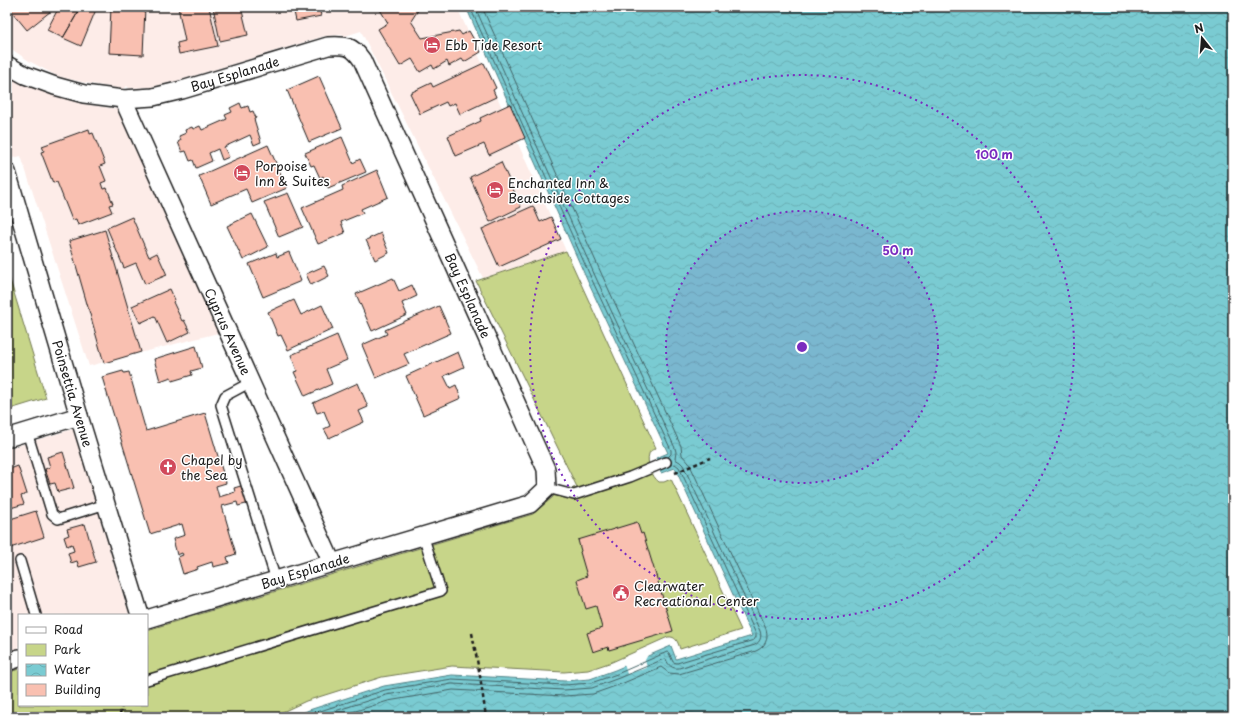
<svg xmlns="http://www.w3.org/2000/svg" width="1240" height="724" font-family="'Playpen Sans',sans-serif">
<defs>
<pattern id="water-waves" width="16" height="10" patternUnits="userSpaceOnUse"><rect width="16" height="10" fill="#7acbd2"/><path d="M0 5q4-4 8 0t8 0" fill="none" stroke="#69aeb4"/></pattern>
</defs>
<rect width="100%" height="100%" fill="#fff"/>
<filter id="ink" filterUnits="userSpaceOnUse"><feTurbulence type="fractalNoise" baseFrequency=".025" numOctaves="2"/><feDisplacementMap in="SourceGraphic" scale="8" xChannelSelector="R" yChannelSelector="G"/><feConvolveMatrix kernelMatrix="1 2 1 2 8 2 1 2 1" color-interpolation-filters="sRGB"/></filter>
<g filter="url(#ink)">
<!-- built -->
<path fill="#fdece8" d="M7,7H457L566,251L483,278L361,31L345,36L340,35L325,36L180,80L151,87L129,88L127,86L122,89L86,83L57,76L29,61L7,46Z
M7,70L20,79L51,95L83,104L117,109L218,333L89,366L21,156L13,158L7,140Z
M73,429L129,614L125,615H19V648L7,651V449Z"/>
<!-- green -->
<path fill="#c7d589" stroke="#727852" d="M566,251L656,448C653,450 650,450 649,454C646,462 652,477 659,482H664L671,479L741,630L680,649C678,642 676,636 668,637L612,662L588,670L564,672L452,666L382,677L306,701L272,717H7V673L19,669V705H147V630L533,514L553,497L555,493L577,487L476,281Z
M7,270L46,398L7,410Z"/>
<!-- water -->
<path fill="url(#water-waves)" stroke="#548589" d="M466,7H1233V717H294L309,710L384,686L452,675L565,681L590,679L615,670L671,646L676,659L752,636L675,468L661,473L656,458L668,453L588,282Z"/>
<!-- pier -->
<path fill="#fff" d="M649,653L645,660L647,668L627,674L624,664Z"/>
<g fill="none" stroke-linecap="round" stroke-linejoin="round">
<!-- shore -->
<path stroke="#426265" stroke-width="1" d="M470,7L592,280L671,450V454L668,457
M303,717L311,714L385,690L452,679L564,685L591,683L617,674L667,652L669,653L673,662L677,663L754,640L756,637V634L679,467L675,464L670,465
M316,717L386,695L452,684L564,690L592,688L619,678L664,659H666C668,665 672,669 679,668L755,645C760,642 762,637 760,631L683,465L680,462L675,459L676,452L675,448L596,278L475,7
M336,717L388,701L453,690L564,696L593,694L621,684L661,667L669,673L679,674L756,651C765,647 769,639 766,629L689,463L682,455L681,446L602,275L482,7"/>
</g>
<!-- building -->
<path fill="#f9c0b1" stroke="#1c1c1c" d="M8,7H48L51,11L27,30Z
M59,7H81L63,38L47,30Z
M81,7H97L81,46L63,38Z
M111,7H145L143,55L109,53Z
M178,7H209L218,46L179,54L177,43L185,41Z
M213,7H241L248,35L220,41Z
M293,7H319L321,16L296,21Z
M381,7H420L411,21L422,38L459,31L462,35L469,31L481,52L464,62L462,59L449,66L447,61L434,69L432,65L420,72L412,59L400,66L378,29L388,23L379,8Z
M484,63L496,88L493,90L496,97L460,114L455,103L448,106L446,102L420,114L410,93L431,83L433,87Z
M319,76L342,128L309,142L287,90Z
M240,103L242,108L248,106L250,112L253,111L256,118L254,119L261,142L254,145L250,135L224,147L229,157L222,160L218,149L209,153L212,161L196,168L193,160L190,161L186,151L182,152L178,142L181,140L179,136L186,133L185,130L192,127L193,129L200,126L202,130L227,119L225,115L232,112L230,108Z
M510,104L525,138L489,155L484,144L456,156L448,136L481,121L480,118Z
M89,129L90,134L93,133L105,164L100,166L106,181L101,183L103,189L107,188L113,204L109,205L112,212L78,225L76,219L72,220L57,182L53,183L41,152L44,151L42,146Z
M342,137L353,163L360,159L366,172L328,188L323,176L320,178L314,165L311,166L305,153Z
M268,145L287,188L252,203L246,189L211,204L199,176Z
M501,162L521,207L490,222L470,177Z
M377,170L388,197L361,209L363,213L341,222L345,233L318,244L302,208L343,190L342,186Z
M288,193L303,227L279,237L264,202Z
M533,206L540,222L551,217L561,239L499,267L482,229Z
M252,214L268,247L243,260L227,226Z
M132,217L149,257L157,253L167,275L145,284L136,263L124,268L107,228Z
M105,230L141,352L104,363L69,241Z
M381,233L389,253L375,260L366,240Z
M289,252L301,281L263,297L249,264L276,253L277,257Z
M324,266L329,276L311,285L306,274Z
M393,278L399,291L412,285L417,296L402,303L407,315L372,331L356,294Z
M170,289L175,300L173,302L182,321L184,320L190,332L167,343L155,316L140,323L132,306Z
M294,300L301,315L322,305L333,329L288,350L281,335L278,336L268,312Z
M439,306L451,333L404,354L409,364L376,378L362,345L387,334L385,330Z
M337,335L347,360L326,369L332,384L305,396L294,372L297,371L291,355Z
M196,346L202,368L191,371L192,375L172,381L171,377L160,381L154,359Z
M458,352L464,367L444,376L450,388L456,385L461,398L423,415L406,376Z
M123,371L124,373L129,372L146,431L205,413L226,483L216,486L219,497L235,492L234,488L244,485L250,503L238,506L237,502L222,506L236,554L227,557L229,563L213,567L212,562L197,567L198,569L183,574L178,557L183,555L182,553L177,555L173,539L185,535L182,524L150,534L102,377Z
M358,383L368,407L359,411L364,422L329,438L324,429L330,426L324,411L317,413L313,403Z
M63,452L74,488L58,492L55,483L50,484L45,469L50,467L47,457Z
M7,464H8L10,469L18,466L27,494L21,496L24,504L7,509Z
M36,511L44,537L7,549V520Z
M637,522L641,534L643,533L673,631L609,650L608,647L593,652L587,633L602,628L596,606L586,609L577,580L587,576L580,552L581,551L578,540Z
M85,524L96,562L79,567L77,561L71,563L68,553L74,551L72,544L67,546L64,537L69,535L67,529Z"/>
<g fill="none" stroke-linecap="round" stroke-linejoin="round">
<!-- lane casing -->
<g stroke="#1c1c1c" stroke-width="12">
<path id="lane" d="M251,382L225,396L221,405L276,580
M27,432L52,514L58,519L106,504
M547,488L574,495L630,477L666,462
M20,561L36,615
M147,680L441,591L423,535"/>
</g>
<!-- street casing -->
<g stroke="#1c1c1c" stroke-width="20">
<g id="street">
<path id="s1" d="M7,65L25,75L55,86L84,94L123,99L153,97L182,90L328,46C345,45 352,45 362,60L546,469L547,488L530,504L332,563L147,619"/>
<path id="s2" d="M123,99L332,563"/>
<path id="s3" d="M7,172L79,416L140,615"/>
<path d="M7,438L79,416"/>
<path d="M7,662L19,658"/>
</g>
</g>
<!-- path -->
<path stroke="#1c1c1c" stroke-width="2.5" stroke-dasharray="4 3" stroke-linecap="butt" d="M675,473L710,458
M472,633L480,676L486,717
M120,715L122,705
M662,717L669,716V717"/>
<!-- lane -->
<use href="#lane" stroke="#fff" stroke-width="9"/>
<!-- street -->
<use href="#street" stroke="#fff" stroke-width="17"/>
</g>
</g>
<!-- distance rings -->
<circle cx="802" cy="347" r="136" fill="#7b2cbf" fill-opacity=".12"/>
<g fill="none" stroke="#7b2cbf" stroke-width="2" stroke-dasharray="2 4">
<circle cx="802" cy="347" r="136"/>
<circle cx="802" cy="347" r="272"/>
</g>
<!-- icons -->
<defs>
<g id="hotel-disc" transform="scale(0.9)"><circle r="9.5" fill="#d1495b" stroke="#fff"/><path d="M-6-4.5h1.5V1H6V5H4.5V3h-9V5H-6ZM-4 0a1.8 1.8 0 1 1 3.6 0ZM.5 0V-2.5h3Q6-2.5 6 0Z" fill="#fff"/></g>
<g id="church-disc" transform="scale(0.9)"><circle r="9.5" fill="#d1495b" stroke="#fff"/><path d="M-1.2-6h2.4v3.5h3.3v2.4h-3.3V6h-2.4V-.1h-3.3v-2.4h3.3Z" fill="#fff"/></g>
<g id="civic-disc" transform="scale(0.9)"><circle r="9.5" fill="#d1495b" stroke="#fff"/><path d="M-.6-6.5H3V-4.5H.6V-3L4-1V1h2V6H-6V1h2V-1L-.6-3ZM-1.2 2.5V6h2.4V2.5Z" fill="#fff"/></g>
</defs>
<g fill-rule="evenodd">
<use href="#hotel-disc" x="432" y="45"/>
<use href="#hotel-disc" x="242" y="173"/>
<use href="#hotel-disc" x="495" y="190"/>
<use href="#church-disc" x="168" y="467"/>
<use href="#civic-disc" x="621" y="593"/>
</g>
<g text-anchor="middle" stroke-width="3" stroke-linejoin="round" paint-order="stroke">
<!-- poi labels -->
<g font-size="13" fill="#1c1c1c" stroke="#fff" text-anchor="start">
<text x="445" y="50">Ebb Tide Resort</text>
<text x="255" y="171">Porpoise<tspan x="255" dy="15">Inn &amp; Suites</tspan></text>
<text x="508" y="188">Enchanted Inn &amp;<tspan x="508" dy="15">Beachside Cottages</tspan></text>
<text x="181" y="465">Chapel by<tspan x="181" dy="15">the Sea</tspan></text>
<text x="634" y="591">Clearwater<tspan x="634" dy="15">Recreational Center</tspan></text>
</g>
<!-- street labels -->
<g font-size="13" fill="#1c1c1c" stroke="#fff">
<text dy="5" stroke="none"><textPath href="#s1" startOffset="237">Bay Esplanade</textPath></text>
<text dy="5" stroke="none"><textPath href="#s1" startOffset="632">Bay Esplanade</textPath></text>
<text dy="5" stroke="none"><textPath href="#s2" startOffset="255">Cyprus Avenue</textPath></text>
<text dy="5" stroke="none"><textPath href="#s3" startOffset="231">Poinsettia Avenue</textPath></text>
<text transform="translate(305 571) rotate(-17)" y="5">Bay Esplanade</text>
</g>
</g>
<circle cx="802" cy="347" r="6" fill="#7b2cbf" stroke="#fff" stroke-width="2"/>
<g font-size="12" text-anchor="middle" font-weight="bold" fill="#7b2cbf" stroke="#fff" stroke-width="3" stroke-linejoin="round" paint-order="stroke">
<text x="994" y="159">100 m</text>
<text x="898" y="255">50 m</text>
</g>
<!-- margin -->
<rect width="1240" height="724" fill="none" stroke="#fff" stroke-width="24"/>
<rect x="12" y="12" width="1216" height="700" fill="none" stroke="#1c1c1c" stroke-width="1.5" filter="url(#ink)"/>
<!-- legend -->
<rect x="18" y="614" width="130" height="92" fill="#ffffff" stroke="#a4a4a4"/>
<rect x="26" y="627" width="20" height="6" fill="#ffffff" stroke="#a4a4a4"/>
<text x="54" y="634" font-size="12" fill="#1c1c1c">Road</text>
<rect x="26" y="644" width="20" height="12" fill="#c7d589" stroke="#a4a4a4"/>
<text x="54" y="654" font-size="12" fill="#1c1c1c">Park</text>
<rect x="26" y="664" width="20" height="12" fill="url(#water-waves)" stroke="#a4a4a4"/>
<text x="54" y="674" font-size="12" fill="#1c1c1c">Water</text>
<rect x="26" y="684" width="20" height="12" fill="#f9c0b1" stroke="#a4a4a4"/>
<text x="54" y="694" font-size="12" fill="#1c1c1c">Building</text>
<!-- north arrow -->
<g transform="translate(1202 38) rotate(343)" stroke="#ffffff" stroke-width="3" paint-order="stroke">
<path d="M0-3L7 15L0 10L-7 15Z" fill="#1c1c1c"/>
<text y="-6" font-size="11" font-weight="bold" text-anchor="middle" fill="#1c1c1c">N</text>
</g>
</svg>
